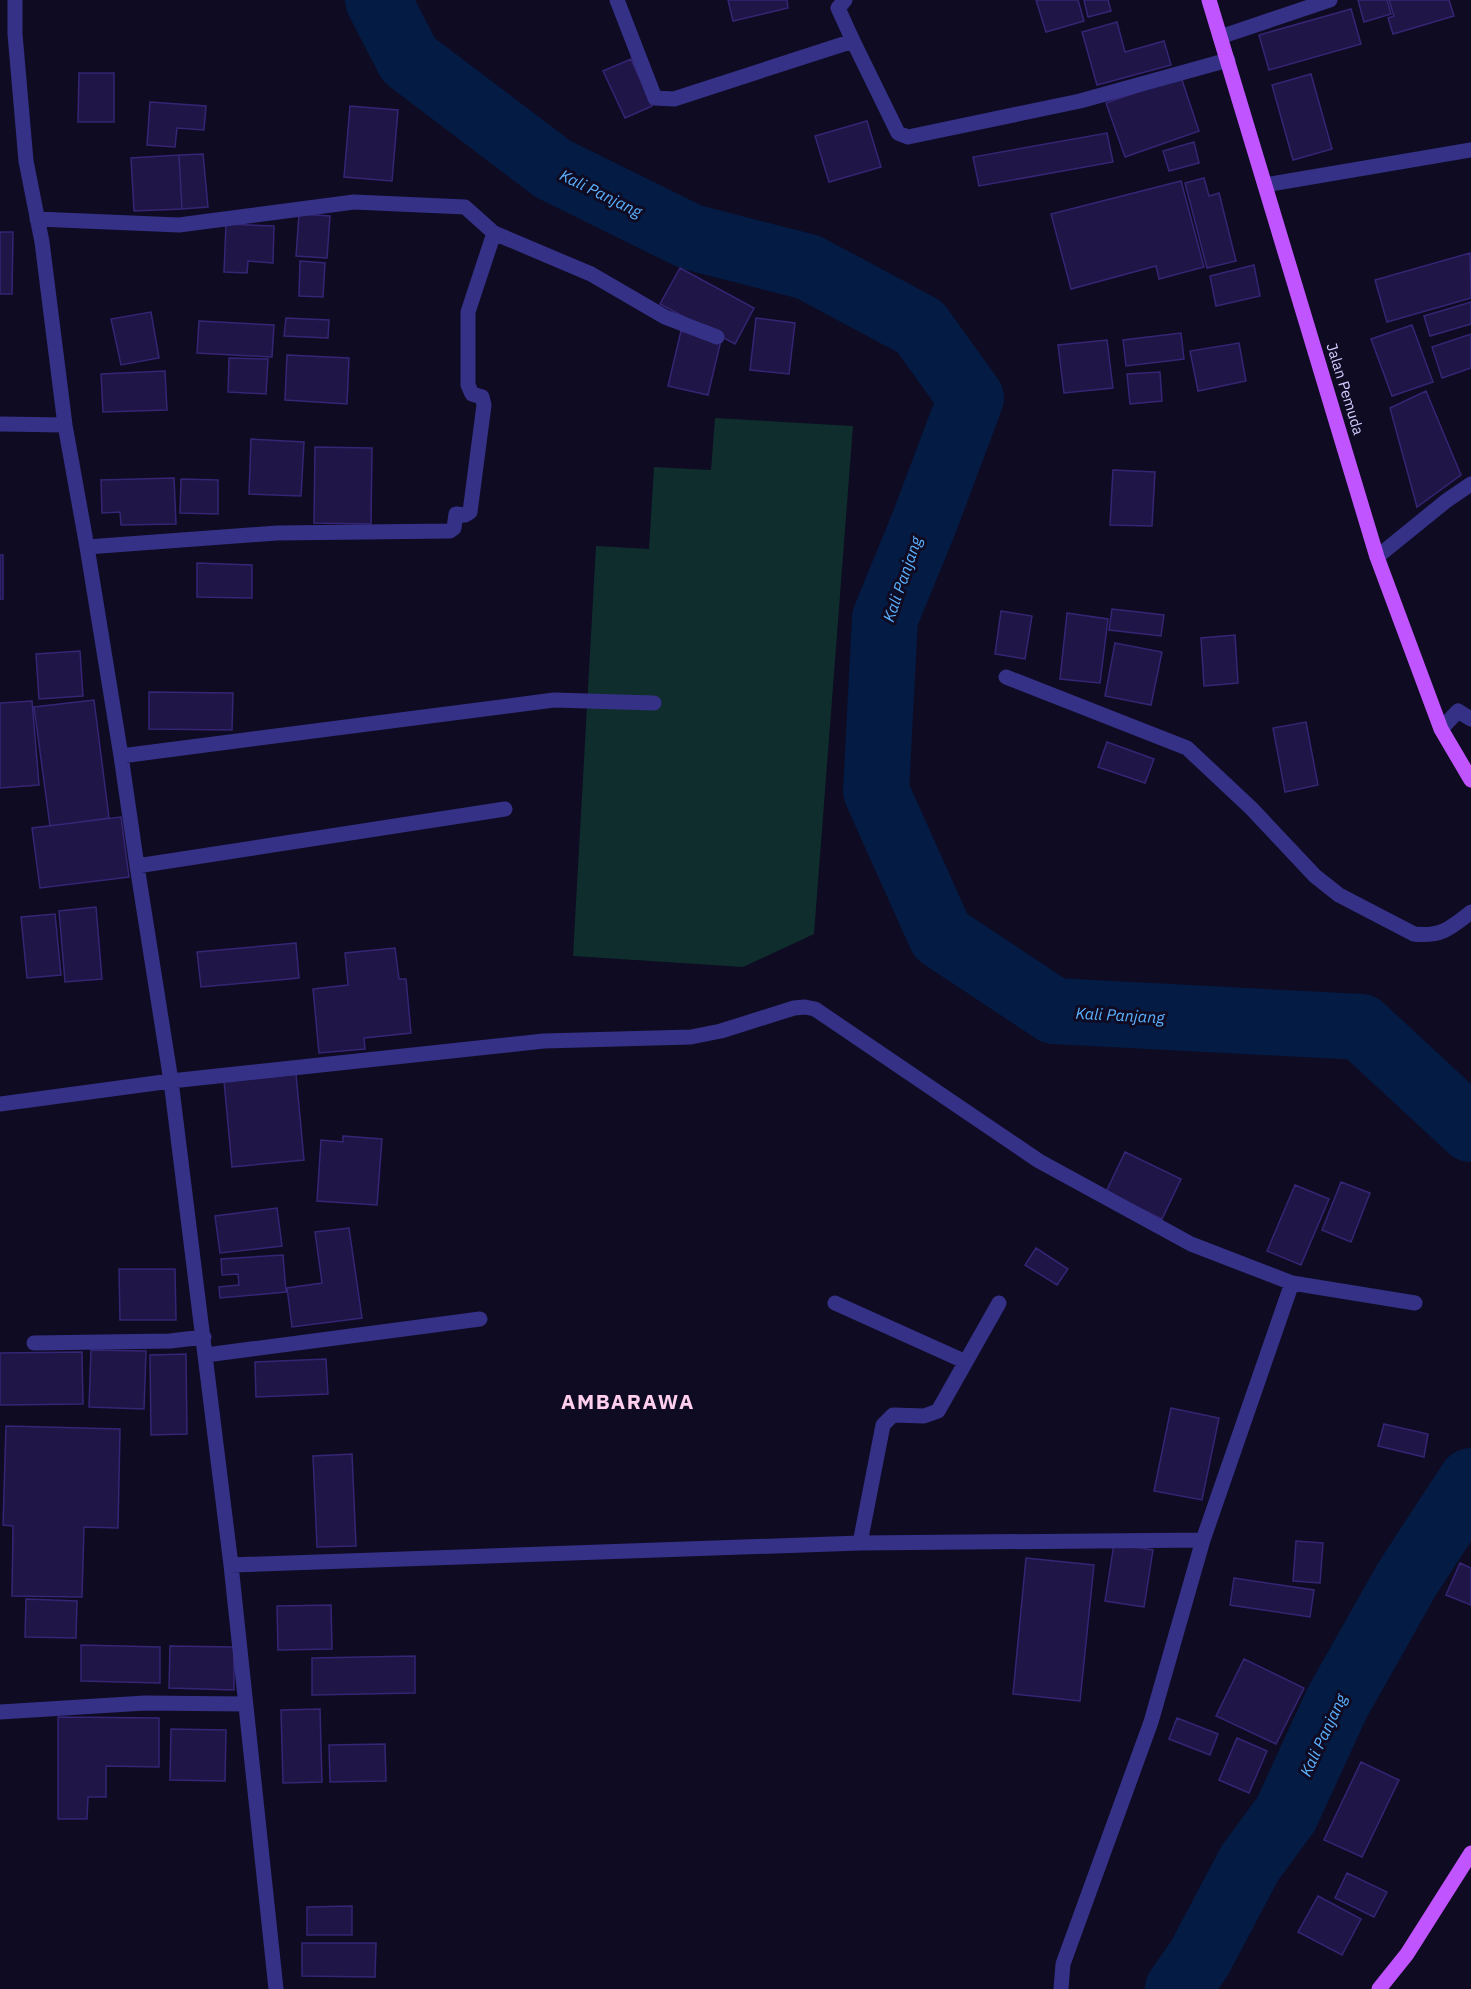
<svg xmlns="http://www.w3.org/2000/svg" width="1471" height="1989" font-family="'IBM Plex Sans',sans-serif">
<rect width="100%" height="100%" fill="#0f0b23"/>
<!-- green -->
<path fill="#0e2d2c" d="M715,418L853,426L814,934L743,967L573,956L596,546L649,549L654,467L711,470Z"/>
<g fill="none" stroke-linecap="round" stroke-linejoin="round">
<!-- river -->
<path stroke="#041b43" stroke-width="66" d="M378,0L409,60L553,169L691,237L808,267L920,327L971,398L924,523L885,618L876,791L941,936L1054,1011L1361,1027L1471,1129
M1178,1989L1199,1959L1250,1863L1286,1814L1337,1703L1407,1579L1471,1481"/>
</g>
<!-- building -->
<path fill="#1f1546" stroke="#352574" stroke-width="1.5" d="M728,0H787L788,8L733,21Z
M1036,0H1078L1084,21L1046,32Z
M1084,0H1108L1111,11L1088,17Z
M1358,0H1387L1391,14L1364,22Z
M1389,0H1449L1454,16L1393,34L1388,18L1394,16Z
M1351,9L1361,44L1269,70L1259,35Z
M1117,22L1125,52L1164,41L1171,65L1097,85L1082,32Z
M631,59L652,106L625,118L603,71Z
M79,73H114V122H78Z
M1311,74L1332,149L1293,160L1272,85Z
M1181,77L1199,131L1125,157L1106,103Z
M150,102L206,106L204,130L177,128L175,147L147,145Z
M350,106L398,110L392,181L344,177Z
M867,121L881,167L829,182L815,136Z
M1107,133L1113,162L979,186L973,157Z
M1194,142L1199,163L1169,171L1163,151Z
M203,154L208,207L182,209L179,155Z
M179,155L182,209L134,211L131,158Z
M1204,178L1209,196L1219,193L1236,261L1207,268L1185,183Z
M1181,181L1204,267L1159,279L1156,266L1071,289L1051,214Z
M299,214L330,216L327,258L296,256Z
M226,224L274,226L273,263L248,261L247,273L224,272Z
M0,232H13L12,294H0Z
M1470,253L1471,298L1387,322L1375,280Z
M300,261L325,263L323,297L299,296Z
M1254,265L1260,296L1216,306L1210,276Z
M680,268L754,308L735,344L660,304Z
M1471,302V324L1430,336L1424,316Z
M151,312L159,358L121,365L111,319Z
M286,318L329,320L328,338L284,336Z
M756,318L795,323L789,374L750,370Z
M199,321L274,325L272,357L197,353Z
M1412,325L1433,382L1392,396L1371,339Z
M681,331L721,340L708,395L668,386Z
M1181,333L1184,359L1126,366L1123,340Z
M1471,334V368L1442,378L1432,347Z
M1107,340L1113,388L1064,393L1058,345Z
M1239,343L1246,381L1198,391L1190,351Z
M287,355L349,358L347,404L285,400Z
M229,358L268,359L266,394L228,392Z
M165,371L167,410L103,412L101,374Z
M1160,372L1162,401L1130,404L1127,374Z
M1426,391L1461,475L1417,507L1390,408Z
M251,439L304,442L301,496L249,494Z
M315,447L372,448L371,524L314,523Z
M1113,470L1155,472L1152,526L1110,525Z
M174,478L176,524L121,525L120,512L102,513L101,480Z
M181,479L218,480V514L180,513Z
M0,555H3V599H0Z
M197,563L252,565V598L197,597Z
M1112,609L1164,615L1161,636L1109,630Z
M1001,611L1032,616L1025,659L995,654Z
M1067,613L1108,619L1100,683L1060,679Z
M1235,635L1238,683L1204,686L1201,638Z
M1115,643L1162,652L1151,705L1105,696Z
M80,651L83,696L39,699L36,654Z
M149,692L233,693L232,730L149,729Z
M94,700L109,818L50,826L34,707Z
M32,701L39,785L0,788V703Z
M1306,722L1318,785L1285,792L1273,728Z
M1107,742L1154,759L1145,783L1098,767Z
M121,817L129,877L40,888L32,828Z
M96,907L102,979L65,982L59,911Z
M55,914L61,975L27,978L21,917Z
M296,943L299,978L201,987L197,952Z
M395,948L399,979H406L411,1033L364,1038L365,1049L319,1053L313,989L348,985L345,953Z
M296,1074L304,1160L232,1167L224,1081Z
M343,1136L382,1139L377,1205L317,1201L321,1140L343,1142Z
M1125,1152L1181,1179L1162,1219L1106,1192Z
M1341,1182L1370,1193L1351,1242L1322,1230Z
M1295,1185L1329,1199L1301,1265L1267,1251Z
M277,1208L282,1246L220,1253L215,1216Z
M349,1228L362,1318L292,1327L287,1288L322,1283L315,1232Z
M1036,1248L1068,1269L1057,1285L1025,1265Z
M283,1255L286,1292L220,1298L219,1287L239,1285L238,1274L222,1275L221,1259Z
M119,1269H175L176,1320H120Z
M91,1350L146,1351L144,1409L89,1407Z
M82,1352L83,1404L0,1405V1353Z
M186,1354L187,1434L151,1435L150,1355Z
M326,1359L328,1394L256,1397L255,1362Z
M1171,1408L1219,1418L1202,1500L1154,1491Z
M1384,1424L1428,1434L1424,1457L1378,1446Z
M6,1426L120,1429L118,1528L84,1527L82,1597L12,1596L13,1526L3,1525Z
M352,1454L356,1546L317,1547L313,1456Z
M1296,1541L1323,1543L1320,1583L1293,1581Z
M1114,1544L1153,1550L1144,1607L1105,1601Z
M1026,1558L1094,1565L1080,1701L1013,1694Z
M1460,1563L1471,1568V1605L1446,1595Z
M1234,1578L1314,1590L1310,1617L1230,1605Z
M26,1599L77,1601L76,1638L25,1637Z
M331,1605L332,1649L278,1650L277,1606Z
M81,1645L160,1647V1683L81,1681Z
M170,1646L234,1647V1690L169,1688Z
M415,1656V1693L312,1695V1658Z
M1244,1659L1304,1688L1276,1744L1216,1716Z
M320,1709L322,1782L283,1783L281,1710Z
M58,1717L159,1718V1767L106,1766V1797H88L87,1819H58Z
M1177,1718L1218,1734L1210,1755L1169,1739Z
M171,1729L226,1730L225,1781L170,1780Z
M1237,1738L1267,1751L1249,1793L1219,1780Z
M385,1744L386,1781L330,1782L329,1745Z
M1361,1762L1399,1780L1362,1857L1324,1840Z
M1347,1873L1387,1892L1374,1917L1335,1898Z
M1318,1896L1361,1919L1342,1955L1298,1932Z
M352,1906V1935H307V1907Z
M302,1943H376L375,1977L302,1976Z"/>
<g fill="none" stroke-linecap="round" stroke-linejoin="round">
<!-- minor -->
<path stroke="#353187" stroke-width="15" d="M15,0V34L26,161L42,242L65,425L87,547L121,756L137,866L171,1081L231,1565L276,1989
M617,0L655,98L674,99L853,41L838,8L845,0
M1220,37L1330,0
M853,41L898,133L908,137L1080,101L1228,60
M1265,185L1471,150
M37,219L179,225L354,202L465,207L494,233L591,274L665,317L717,337
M0,424L65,425
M87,547L277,533L450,531L454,528L456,514L465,515L470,512L484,405L482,397L472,394L468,385V312L494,233
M1377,557L1446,501L1471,484
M1006,677L1187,748L1251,808L1315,876L1339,895L1414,934C1441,937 1451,928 1471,912
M1441,729L1458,711L1471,719
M121,756L554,700L654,703
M137,866L505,809
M0,1104L171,1081L544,1041L691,1037L721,1031L794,1008L805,1007L815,1009L1039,1161L1191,1244L1292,1283L1415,1303
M835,1303L966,1362
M34,1343L170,1341L204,1337
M206,1355L480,1319
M860,1543L883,1425L893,1415L924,1416L938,1411L999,1303
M231,1565L860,1543L1203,1540
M0,1712L145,1703L245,1704
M1061,1989L1063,1964L1151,1722L1203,1540L1292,1283"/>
<!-- major -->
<path stroke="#c054ff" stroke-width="15" d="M1209,0L1377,557L1441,729L1471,780
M1379,1989L1407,1954L1471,1853"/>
</g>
<g text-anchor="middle" stroke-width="6" stroke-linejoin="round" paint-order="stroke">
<!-- street labels -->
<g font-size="15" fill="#d3cdff" stroke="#0f0b23">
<text transform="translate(1345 389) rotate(73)" y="5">Jalan Pemuda</text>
</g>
<!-- water labels -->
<g font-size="16" font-style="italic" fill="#5bb2ff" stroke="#0f0b23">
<text transform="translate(601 193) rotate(26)" y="6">Kali Panjang</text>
<text transform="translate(902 579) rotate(-71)" y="6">Kali Panjang</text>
<text transform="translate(1120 1015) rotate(3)" y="6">Kali Panjang</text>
<text transform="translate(1323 1735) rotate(-65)" y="6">Kali Panjang</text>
</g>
<!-- district labels -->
<g font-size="21" font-weight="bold" letter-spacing="1.5" fill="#ffcfed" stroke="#0f0b23">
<text x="628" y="1409">AMBARAWA</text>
</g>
</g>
</svg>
